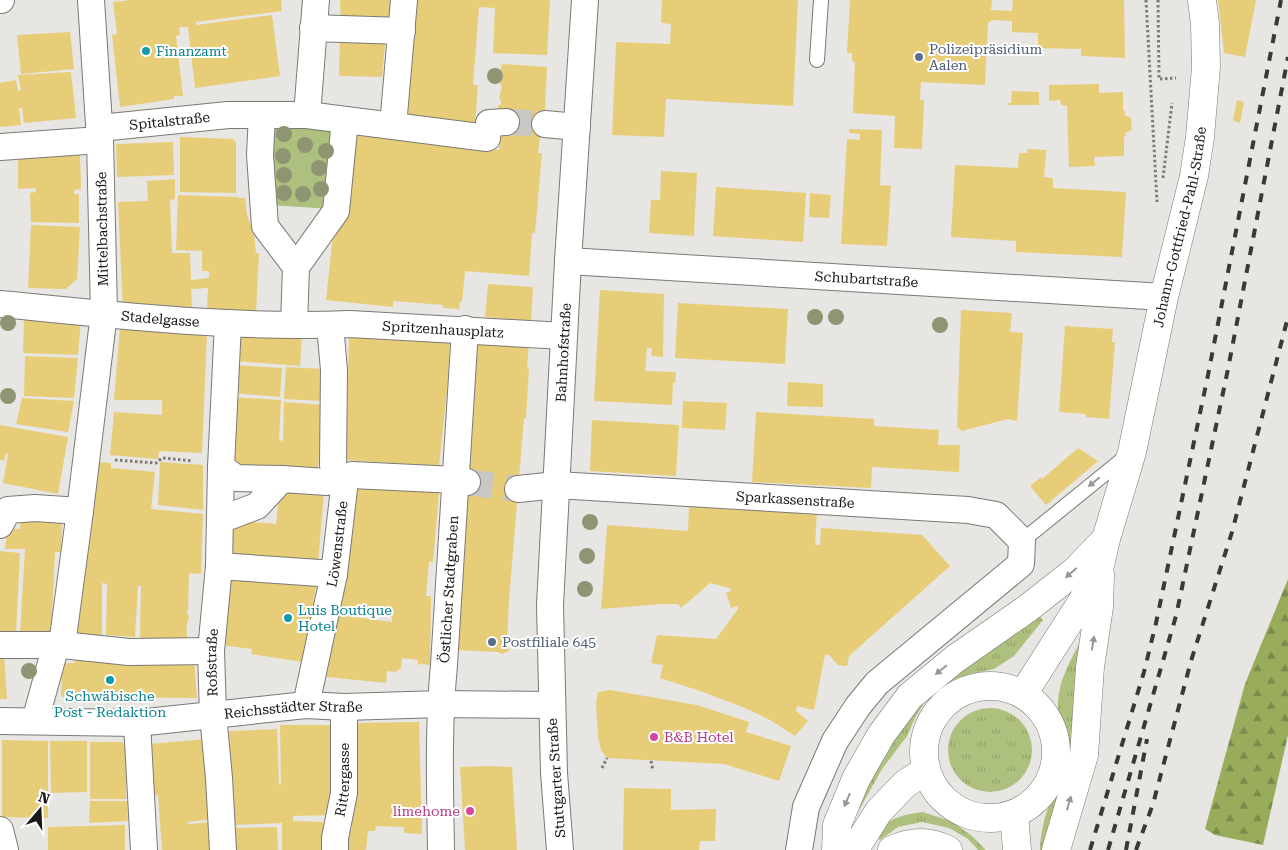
<svg xmlns="http://www.w3.org/2000/svg" width="1288" height="850" font-family="'Roboto Serif',serif">
<defs>
<pattern id="grass-tufts" width="24" height="20" patternUnits="userSpaceOnUse" patternTransform="scale(1.25)"><rect width="24" height="20" fill="#aec07d"/><path d="M3 7l-1-3M5 7V3M7 7l1-3M15 17l-1-3M17 17v-4M19 17l1-3" fill="none" stroke="#95a46b"/></pattern>
<pattern id="forest-firs" width="22" height="20" patternUnits="userSpaceOnUse" patternTransform="scale(1.25)"><rect width="22" height="20" fill="#98ac5c"/><path d="M5 1l3.5 6h-7zM16 11l3.5 6h-7z" fill="#7b8b4b"/></pattern>
</defs>
<rect width="100%" height="100%" fill="#e7e6e2"/>
<!-- grass -->
<path fill="url(#grass-tufts)" d="M1038,615L1043,620L1014,656L994,669L970,674L947,683L924,703L915,718L907,736L882,769L858,812H855L872,770L922,698Z
M1082,638L1075,738L1047,850H1040C1040,834 1045,816 1050,802C1056,787 1063,775 1066,759C1068,739 1057,719 1058,702C1059,679 1072,658 1082,638Z
M948 750a42 42 0 1 1 84 0a42 42 0 1 1-84 0Z
M923,812L953,822L972,836L986,850H978L968,839L949,828L922,822L898,827L880,840L875,836C888,818 901,815 923,812Z"/>
<!-- forest -->
<path fill="url(#forest-firs)" d="M1288,579V735L1263,845L1215,835L1205,829L1245,684Z"/>
<!-- park -->
<path fill="#aec07d" d="M274,120L338,124L333,209L268,205Z"/>
<!-- building -->
<path fill="#e8cd79" d="M131,0H281L282,11L196,22V25L272,15L280,76L195,88L188,27H179L180,35L176,36L183,96H174V99L120,107L112,35L117,34L113,2Z
M340,0H390V26L341,25Z
M412,0H550L547,55L493,53L495,8L479,7L473,85H478L475,123L399,117Z
M662,0H798L793,106L666,99L664,137L612,135L616,42L670,44L671,24L661,23Z
M850,0H992L991,10L1012,11L1013,0H1124L1125,58L1081,56V49L1038,48V33L1012,32V21L991,20V22H988L985,85L921,82L920,100H924L922,149L894,148L895,116L853,113L855,62L852,61V53H847Z
M1218,0H1256L1245,57L1224,53Z
M70,32L74,69L21,74L17,35Z
M340,33L386,35L382,77L339,76Z
M504,64L547,67L544,130H541L538,153H542L535,233H532L529,276L465,271L462,302L460,301L459,309L443,308V305L393,301V307L326,300L334,226L347,133L408,137L407,142L499,150L501,127L498,106L501,104V100L499,98L502,87L500,84L503,73L501,71V65Z
M71,72L76,118L24,123L22,108H19L21,125L0,127V83L16,80L18,91L21,90L18,75Z
M1099,84V93L1123,92V111H1125V115L1131,118L1132,130L1125,133L1126,136L1124,137V156L1094,157L1095,166L1069,167L1067,106L1061,105L1060,100L1049,101V85Z
M1012,91L1039,92V105H1008V103H1011Z
M1237,100L1244,102L1240,123L1233,121Z
M849,129L882,130L880,185L891,186L887,246L841,244L847,139L860,140V134L849,133Z
M180,137L233,139L236,142V193L180,192Z
M173,142L174,175L117,177L116,144Z
M1027,149L1047,150L1046,153L1044,177L1053,178V188L1126,192L1122,257L1016,252V241L951,237L955,165L1018,168L1019,153H1027Z
M80,153L81,189L74,190V194H79V223L31,222L30,193L36,192V188L18,189V154Z
M661,171L697,173L694,236L649,233L651,200H660Z
M175,179V199L170,200L172,253H190L191,280L209,278V271H202V251L176,250L178,195L238,197V198H245L247,215L254,234L256,253H259L256,314L207,311L208,288L191,289L192,308L123,310L118,202L148,201L147,181Z
M716,187L806,193L803,242L713,236Z
M810,193L831,195L829,218L809,217Z
M31,225L80,227L77,279L66,289L28,288Z
M488,284L533,287L531,321L485,317Z
M600,290L664,294L663,357L651,356L652,348H647L645,371L676,372L675,383H673L672,405L594,401Z
M678,303L788,309L785,364L675,358Z
M961,310L1012,313L1010,332L1023,333L1017,421L1008,419L962,431L957,427Z
M24,319H81L78,355L23,353Z
M1065,326L1113,329L1112,342H1115L1109,419L1086,417V414L1059,412Z
M120,327L207,333L202,453L159,451L158,459L110,455L114,412L162,415V400H114Z
M236,330L302,335L300,366L234,361Z
M349,332L450,338L448,380L439,466L344,460L347,421Z
M478,341L529,342L527,369H529L526,418H524L509,600L507,643L509,647V651L502,654L498,652L456,650Z
M25,356L78,358L74,398L24,396Z
M234,365L282,368L280,397L232,393Z
M286,367L323,369L322,401L284,399Z
M788,382L823,384V407L787,406Z
M232,397L281,400L279,440L283,441L284,402L322,405L318,469L241,465V468L227,467Z
M22,398L74,401L68,432L16,424Z
M683,401L727,403L725,430L682,428Z
M756,412L874,419V426L939,430L938,445H960L959,472L872,467L871,488L752,482Z
M592,420L679,425L676,476L590,471Z
M0,425L68,437L58,494L3,483L8,454L6,453L4,461L0,460Z
M1078,448L1098,461L1046,505L1030,486L1041,477L1042,479Z
M96,462L111,463V468L155,472L151,509L203,514L201,574L189,573L188,610L186,612L189,616L186,628L187,630V642L147,641V639L140,638L141,586H138L135,637L106,635L107,584L102,583V637L72,635L94,507L98,474H95Z
M160,462L203,465V510L158,505Z
M359,484L439,493L433,562H429L427,585L426,596H431L430,665L418,664V660L402,658L401,668L395,672L387,671L386,683L318,676L331,614L392,622V617L337,608Z
M280,489L324,492L318,563L228,555L232,520L276,524Z
M689,504L817,511L815,545H820L821,528L922,535L950,566L849,656L847,666L838,665L829,655H825L814,710L797,706L796,711L808,721L795,736L770,720L745,708L703,692L660,678L663,665L651,663L657,635L716,639L738,609L737,606L731,608L726,593L731,591L730,588L710,583L681,608L678,604H662L601,609L607,525L688,531Z
M21,514L62,518L61,552H55L51,636L20,633L25,549H5L7,533L9,528L20,529Z
M0,551L20,553L16,633L0,632Z
M226,570L317,580L303,662L251,654L252,649L220,645Z
M0,652H4L7,699H0Z
M75,658L194,659L197,698L61,697L62,663H75Z
M610,690L697,705L749,722L746,732L791,746L779,781L724,764L607,758L601,750L598,737L596,704L598,692Z
M419,722L422,834L404,833V827L376,826L375,831H368L366,850H344L345,831L352,830V723Z
M280,725H334L333,815L293,816V821L323,822V850H282V823L234,825L230,787L229,731L277,729L279,785H281Z
M206,739L213,819L187,822L188,824L214,822L217,850H162L158,795L154,796L150,744Z
M2,740L48,741V818L2,817Z
M50,741H87V792L51,793Z
M90,742H122L127,747L126,799H90Z
M489,766L512,767L517,850H465L460,767Z
M624,788L671,789V810L716,809L715,841H700L699,850H623Z
M90,801H127L128,821L89,823Z
M125,825V850H48V827Z
M277,827L278,850H235L234,828Z"/>
<g fill="none" stroke-linecap="round" stroke-linejoin="round">
<!-- street-tunnel -->
<path stroke="#c8c7c4" stroke-width="26" stroke-dasharray="26 13" stroke-linecap="butt" d="M506,122L545,124
M467,482L518,489"/>
<!-- lane casing -->
<g stroke="#797976" stroke-width="16">
<path id="lane" d="M817,60L821,0
M1022,541L1128,455"/>
</g>
<!-- street casing -->
<g stroke="#797976" stroke-width="28">
<g id="street">
<path d="M0,0H1"/>
<path d="M313,28L402,31"/>
<path d="M262,115L260,155L265,226L296,267L294,325"/>
<path d="M307,115L316,0"/>
<path d="M545,124L577,127"/>
<path d="M393,126L404,0"/>
<path id="s1" d="M100,128L228,115H307L487,138L489,123L506,122"/>
<path d="M0,147L100,140"/>
<path id="s2" d="M568,261L1164,297"/>
<path d="M296,267L336,211L345,120"/>
<path id="s3" d="M0,304C116,315 233,329 350,324L564,336"/>
<path d="M221,467L236,478L282,479L327,482L352,475L456,480L467,482"/>
<path id="s4" d="M518,489L557,485L968,510L996,515L1022,541L1021,564L877,683L858,706L835,741L806,807L799,850"/>
<path d="M220,520L257,506L282,479"/>
<path d="M0,525L8,510L35,508L80,511"/>
<path d="M219,566L334,574"/>
<path d="M0,645H62L129,652L211,651"/>
<path d="M62,645L80,511L104,313L100,140L91,0"/>
<path id="s5" d="M306,705L334,574L344,489L333,465L334,370L330,325"/>
<path id="s6" d="M0,721L137,723L306,705L344,707L441,704L551,705"/>
<path d="M35,721L56,645"/>
<path d="M137,723L144,850"/>
<path d="M0,830L5,850"/>
<path id="s7" d="M223,850L219,778L213,715L211,651L219,566L221,467L228,323"/>
<path id="s8" d="M335,850V838L344,793V707"/>
<path id="s9" d="M441,850C440,788 438,727 444,665L465,329"/>
<path id="s10" d="M560,850L554,773L550,605L568,261L585,0"/>
</g>
</g>
<!-- secondary casing -->
<g stroke="#797976" stroke-width="29">
<g id="secondary">
<circle cx="990" cy="752" r="66"/>
<path id="s11" d="M1023,694L1085,597L1100,565L1106,539L1132,452L1164,297L1194,176L1200,137L1206,67L1205,24L1202,0"/>
<path d="M1014,814L1017,850"/>
<path d="M836,850L837,825L856,779L881,735L910,696L955,659L1028,608L1075,571L1103,542"/>
<path d="M857,850L858,844L879,811L905,784L926,770"/>
<path d="M892,850C911,841 929,840 948,850"/>
<path d="M1056,850L1084,755L1090,667L1099,607L1100,574"/>
</g>
</g>
<!-- path -->
<path stroke="#7c7b78" stroke-width="3" stroke-dasharray="2.5 2.5" stroke-linecap="butt" d="M1146,0L1157,202
M1158,0L1159,79L1176,78
M1163,178L1172,103
M115,460L156,463L162,458L193,461
M651,761L653,771
M602,768L607,758"/>
<!-- lane -->
<use href="#lane" stroke="#fff" stroke-width="14"/>
<!-- street -->
<use href="#street" stroke="#fff" stroke-width="26"/>
<!-- secondary -->
<use href="#secondary" stroke="#fff" stroke-width="28"/>
<!-- rail -->
<path stroke="#3a3938" stroke-width="4" stroke-dasharray="9 9" stroke-linecap="butt" d="M1090,850L1144,672L1156,623L1208,375L1281,0
M1108,850L1176,616L1228,369L1288,57
M1126,850L1147,739
M1136,850L1153,804L1191,661L1232,532L1288,317"/>
</g>
<!-- trees -->
<g fill="#8f9573">
<circle cx="495" cy="76" r="8"/>
<circle cx="284" cy="134" r="8"/>
<circle cx="305" cy="145" r="8"/>
<circle cx="326" cy="151" r="8"/>
<circle cx="283" cy="156" r="8"/>
<circle cx="319" cy="168" r="8"/>
<circle cx="284" cy="175" r="8"/>
<circle cx="321" cy="189" r="8"/>
<circle cx="284" cy="193" r="8"/>
<circle cx="303" cy="194" r="8"/>
<circle cx="815" cy="317" r="8"/>
<circle cx="836" cy="317" r="8"/>
<circle cx="8" cy="323" r="8"/>
<circle cx="940" cy="325" r="8"/>
<circle cx="8" cy="396" r="8"/>
<circle cx="590" cy="522" r="8"/>
<circle cx="587" cy="556" r="8"/>
<circle cx="585" cy="589" r="8"/>
<circle cx="29" cy="671" r="8"/>
</g>
<!-- one-way arrows -->
<defs><path id="oneway-solid" d="M-6-.8H1V-3.2L6.5 0L1 3.2V.8H-6Z" transform="scale(1.25)"/></defs>
<g fill="#989797">
<use href="#oneway-solid" transform="translate(1094 482) rotate(141)"/>
<use href="#oneway-solid" transform="translate(1071 573) rotate(139)"/>
<use href="#oneway-solid" transform="translate(1093 643) rotate(-81)"/>
<use href="#oneway-solid" transform="translate(941 670) rotate(141)"/>
<use href="#oneway-solid" transform="translate(847 800) rotate(113)"/>
<use href="#oneway-solid" transform="translate(1069 803) rotate(-74)"/>
</g>
<!-- markers -->
<g fill="#0f9aa8" stroke="#fff" stroke-width="2">
<circle cx="146" cy="51" r="5"/>
<circle cx="288" cy="618" r="5"/>
<circle cx="110" cy="680" r="5"/>
</g>
<g fill="#5c6f8a" stroke="#fff" stroke-width="2">
<circle cx="919" cy="57" r="5"/>
<circle cx="492" cy="642" r="5"/>
</g>
<g fill="#d1479c" stroke="#fff" stroke-width="2">
<circle cx="654" cy="737" r="5"/>
<circle cx="470" cy="811" r="5"/>
</g>
<g text-anchor="middle" stroke-width="4" stroke-linejoin="round" paint-order="stroke">
<!-- service labels -->
<g font-size="14" fill="#4e5e75" stroke="#fff" text-anchor="start">
<text x="929" y="54">Polizeipräsidium<tspan x="929" dy="16">Aalen</tspan></text>
<text x="502" y="647">Postfiliale 645</text>
</g>
<!-- culture labels -->
<g font-size="14" fill="#0d838f" stroke="#fff" text-anchor="start">
<text x="156" y="56">Finanzamt</text>
<text x="298" y="615">Luis Boutique<tspan x="298" dy="16">Hotel</tspan></text>
<text x="110" y="701" text-anchor="middle">Schwäbische<tspan x="110" dy="16">Post - Redaktion</tspan></text>
</g>
<!-- street labels -->
<g font-size="14" fill="#191817" stroke="#fff">
<text dy="5" stroke="none"><textPath href="#s1" startOffset="70">Spitalstraße</textPath></text>
<text dy="5" stroke="none"><textPath href="#s11" startOffset="498">Johann-Gottfried-Pahl-Straße</textPath></text>
<text transform="translate(102 229) rotate(-91)" y="5">Mittelbachstraße</text>
<text dy="5" stroke="none"><textPath href="#s2" startOffset="299">Schubartstraße</textPath></text>
<text dy="5" stroke="none"><textPath href="#s3" startOffset="161">Stadelgasse</textPath></text>
<text dy="5" stroke="none"><textPath href="#s3" startOffset="444">Spritzenhausplatz</textPath></text>
<text dy="5" stroke="none"><textPath href="#s10" startOffset="498">Bahnhofstraße</textPath></text>
<text dy="5" stroke="none"><textPath href="#s4" startOffset="278">Sparkassenstraße</textPath></text>
<text dy="5" stroke="none"><textPath href="#s5" startOffset="164">Löwenstraße</textPath></text>
<text dy="5" stroke="none"><textPath href="#s9" startOffset="261">Östlicher Stadtgraben</textPath></text>
<text dy="5" stroke="none"><textPath href="#s7" startOffset="188">Roßstraße</textPath></text>
<text dy="5" stroke="none"><textPath href="#s6" startOffset="294">Reichsstädter Straße</textPath></text>
<text transform="translate(556 778) rotate(-94)" y="5">Stuttgarter Straße</text>
<text dy="5" stroke="none"><textPath href="#s8" startOffset="71">Rittergasse</textPath></text>
</g>
<!-- hotel labels -->
<g font-size="14" fill="#b23c85" stroke="#fff" text-anchor="start">
<text x="664" y="742">B&amp;B Hotel</text>
<text x="460" y="816" text-anchor="end">limehome</text>
</g>
</g>
<!-- north arrow -->
<g transform="translate(40 810) rotate(19)" stroke="#ffffff" stroke-width="4" paint-order="stroke">
<path d="M0-4L9 19L0 12L-9 19Z" fill="#191817"/>
<text y="-8" font-size="14" font-weight="bold" text-anchor="middle" fill="#191817">N</text>
</g>
</svg>
